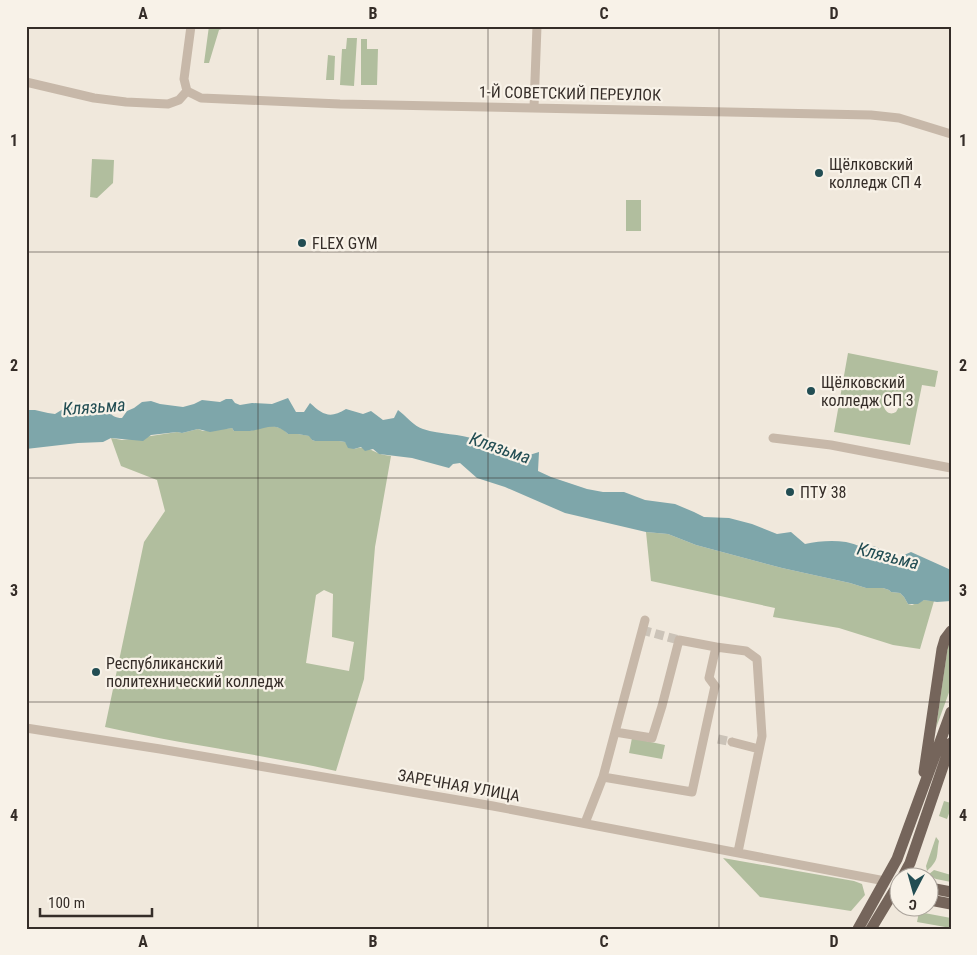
<svg xmlns="http://www.w3.org/2000/svg" width="977" height="955" font-family="'Roboto Condensed',sans-serif">
<rect width="100%" height="100%" fill="#f0e8dc"/>
<!-- green -->
<path fill="#b1be9e" fill-rule="evenodd" d="M209,26H230L219,30L209,63H204Z
M347,38H357L354,86L340,85L342,49H346Z
M361,39H367V49H378L377,85H361Z
M328,55L335,56L334,80H326Z
M92,159L114,160L113,183L97,198L90,197Z
M626,200H641V231H626Z
M848,353L938,371L935,387L922,385L910,445L834,432ZM891,398L897,400L900,405L896,412C891,415 886,413 884,407L885,401Z
M273,426L283,429L288,434H298L310,436L312,440L315,441H339L345,442L354,449C364,446 369,449 378,453C382,455 387,455 391,456L375,547L364,679L336,771C260,754 181,744 105,727L144,542L165,511L157,480L121,466L111,438L122,440L131,439L177,432L182,433L198,429L203,431L232,428L234,431H250L262,427ZM324,590L333,594L332,637L354,642L349,671L306,663L316,595Z
M646,532L668,534L696,545L782,568L850,583L866,588H883L889,590L891,592L900,593L904,597L908,604L912,605L924,600L934,601L920,649L893,645L839,628L773,617L775,608L651,581Z
M951,640V687L936,728L948,645Z
M632,738L665,745L662,759L629,753Z
M944,801L951,803V808L947,819L939,816Z
M936,837L939,841C936,856 940,859 927,871L926,866Z
M723,858L854,881L862,884L865,895L851,911L760,897Z
M934,870L951,875V882L936,879L928,875Z
M919,912L951,918V928L917,922Z"/>
<!-- water -->
<path fill="#7ea6aa" d="M288,398L296,412H304L310,403C323,415 330,419 346,409L363,414L371,411L383,420L394,418L398,410C405,415 415,427 423,429C441,435 459,433 477,440L479,446L513,450L523,457L539,452L538,471L551,477L587,489L603,492H624L645,500L675,504L694,512L704,517L729,518L752,524L777,534L791,532L805,544C818,541 833,540 846,542C857,544 863,550 874,546L897,558L911,552L951,570V601L937,602L924,600L918,604H908L904,597L900,593L891,592L889,590L883,588H866L850,583L782,568L696,545L668,534L646,532L565,513L505,487L477,478L460,463L453,464L449,468L412,458L379,454L373,449L365,451L361,447L354,449L348,448L345,442L339,441H315L312,440L309,436L298,434H288C274,421 266,429 250,431C245,431 239,431 234,431L232,428L210,432L198,429L182,433L177,432L151,435L143,441L111,438L103,442L78,443L26,449V410H35L48,413L55,414L68,406L108,410C112,416 115,418 122,418L127,411L134,408L142,402L151,401L160,404L183,407L194,404L202,400L220,402L226,399H232L235,403L240,405L252,403L272,404Z"/>
<g fill="none" stroke-linecap="round" stroke-linejoin="round">
<!-- minor-tunnel -->
<path stroke="#cbc3b8" stroke-width="9" stroke-dasharray="9 4.5" stroke-linecap="butt" d="M642,630L679,640
M718,739L732,742"/>
<!-- minor -->
<path stroke="#c7b8a9" stroke-width="9" d="M26,82L94,98L126,102L168,104L179,100L187,91
M187,91L201,98L340,104L871,115L899,118L951,134
M187,91L184,79L191,26
M534,107L537,26
M773,438L831,445L951,468
M26,728L160,749L493,806L885,881
M615,732L652,738L662,706L679,640L716,647
M732,742L759,749
M603,777L645,620
M585,823L603,777L692,792L715,686L709,678L716,647L746,651L757,659L762,736L738,852"/>
<!-- major -->
<path stroke="#75655b" stroke-width="11" d="M924,772L942,649L945,639L951,631
M902,878L910,863L951,743
M930,888L951,892
M930,900L951,904
M858,929L897,859L951,712
M871,929L900,881"/>
</g>
<!-- grid -->
<path fill="none" stroke="#352d28" stroke-width="1" stroke-opacity="0.55" d="M258,26V929M488,26V929M719,26V929M26,252H951M26,478H951M26,702H951"/>
<!-- markers -->
<g fill="#224d53" stroke="#f8f2e8" stroke-width="2">
<circle cx="819" cy="173" r="5"/>
<circle cx="302" cy="243" r="5"/>
<circle cx="811" cy="391" r="5"/>
<circle cx="790" cy="492" r="5"/>
<circle cx="96" cy="672" r="5"/>
</g>
<g text-anchor="middle" stroke-width="4.5" stroke-linejoin="round" paint-order="stroke">
<!-- street labels -->
<g font-size="16" fill="#352d28" stroke="#f8f2e8">
<text transform="translate(570 93) rotate(1)" y="6">1-Й СОВЕТСКИЙ ПЕРЕУЛОК</text>
<text transform="translate(459 785) rotate(10)" y="6">ЗАРЕЧНАЯ УЛИЦА</text>
</g>
<!-- poi labels -->
<g font-size="16" fill="#352d28" stroke="#f8f2e8" text-anchor="start">
<text x="829" y="170">Щёлковский<tspan x="829" dy="18">колледж СП 4</tspan></text>
<text x="312" y="249">FLEX GYM</text>
<text x="821" y="388">Щёлковский<tspan x="821" dy="18">колледж СП 3</tspan></text>
<text x="800" y="498">ПТУ 38</text>
<text x="106" y="669">Республиканский<tspan x="106" dy="18">политехнический колледж</tspan></text>
</g>
<!-- water labels -->
<g font-size="18" font-style="italic" fill="#224d53" stroke="#f8f2e8">
<text transform="translate(94 407) rotate(-4)" y="6">Клязьма</text>
<text transform="translate(500 448) rotate(19)" y="6">Клязьма</text>
<text transform="translate(888 556) rotate(14)" y="6">Клязьма</text>
</g>
</g>
<!-- border -->
<rect width="977" height="955" fill="none" stroke="#f8f2e8" stroke-width="55"/>
<!-- north arrow -->
<g transform="translate(914 892) rotate(186)"><circle r="24" fill="#f8f2e8" stroke="#aaa39b"/>
<path d="M0-4L9 19L0 12L-9 19Z" fill="#224d53"/>
<text y="-8" font-size="14" font-weight="bold" text-anchor="middle" fill="#352d28">С</text>
</g>
<!-- scale -->
<path d="M40 908v8h112v-8" fill="none" stroke="#352d28" stroke-width="2.5"/>
<text x="48" y="908" font-size="15" fill="#352d28" stroke="#f8f2e8" stroke-width="4" paint-order="stroke">100 m</text>
<rect x="28" y="28" width="922" height="900" fill="none" stroke="#352d28" stroke-width="2"/>
<g font-size="16" text-anchor="middle" font-weight="bold" fill="#352d28">
<text x="143" y="19">A</text>
<text x="373" y="19">B</text>
<text x="604" y="19">C</text>
<text x="834" y="19">D</text>
<text x="14" y="146">1</text>
<text x="963" y="146">1</text>
<text x="14" y="371">2</text>
<text x="963" y="371">2</text>
<text x="14" y="596">3</text>
<text x="963" y="596">3</text>
<text x="14" y="821">4</text>
<text x="963" y="821">4</text>
<text x="143" y="947">A</text>
<text x="373" y="947">B</text>
<text x="604" y="947">C</text>
<text x="834" y="947">D</text>
</g>
</svg>
